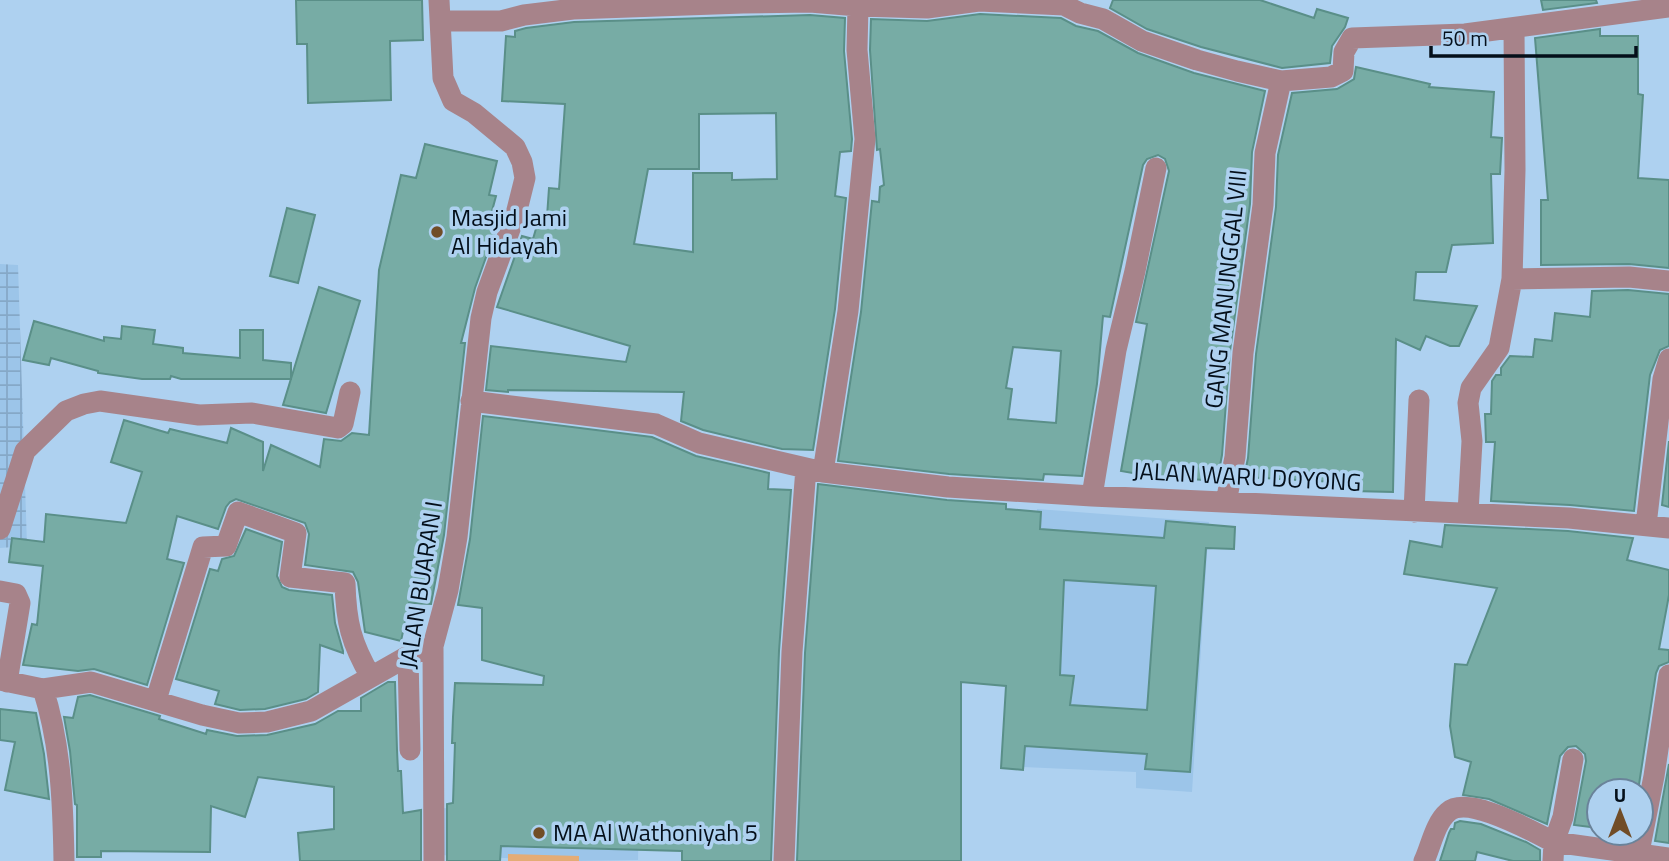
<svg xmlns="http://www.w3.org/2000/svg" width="1669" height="861" font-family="'Titillium Web',sans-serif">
<defs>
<pattern id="industrial-grid" width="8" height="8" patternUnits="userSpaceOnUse" patternTransform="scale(1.75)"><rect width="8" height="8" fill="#9cc5e9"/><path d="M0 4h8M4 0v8" fill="none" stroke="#85a8c7"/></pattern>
</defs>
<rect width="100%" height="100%" fill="#aed1f0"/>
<!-- built -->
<path fill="#9cc5e9" d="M1037,509L1209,522L1192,792L1136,788V772L1023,767L1028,637Z
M439,808L639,812L638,860L573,861L440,855Z"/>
<!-- industrial -->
<path fill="url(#industrial-grid)" d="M0,264L18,265L27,546L0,548Z"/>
<!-- park -->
<path fill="#e4ac75" d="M508,854L579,856V861H508Z"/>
<!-- building -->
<path fill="#77aca5" stroke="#5a8f88" stroke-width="2" fill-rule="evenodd" d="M296,0H422L423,40L390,41L391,100L308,103L307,44H297Z
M1113,0H1260L1314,18L1317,9L1348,18L1345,27L1332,46L1330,63L1282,68L1201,47L1147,29L1110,8Z
M1541,0H1596L1597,3L1543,10Z
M980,14L1061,18L1076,26L1098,31L1138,53L1194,73L1265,91L1252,152L1250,204L1230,351L1222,455L1217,481L1150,476L1121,471L1147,324L1136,322L1169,171L1165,159L1158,155L1147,159L1143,165L1110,317L1103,316L1097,384L1082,476L1044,474L1043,480L949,474L838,461L861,312L872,201L879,202L880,187L884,185L880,149L877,150L870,50L871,19L927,21ZM1013,347L1061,351L1056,423L1008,419L1012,389L1006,388Z
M810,15L845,18L844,51L852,139L851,151L840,152L835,196L846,198L835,309L813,450L782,449L703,430L681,421L684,392L508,390V392L486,390L491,346L626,362L630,346L497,307L522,236L533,239L540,215L547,217L549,188L559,189L565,104L502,101L506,36L515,37V31L526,28L574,22ZM776,113L777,179L732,180V173H693V252L634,244L648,169H699V114Z
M1600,29V36H1638V94L1643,95L1638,178L1669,180V268L1629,264L1541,265V200H1548L1535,38Z
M1356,67L1430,84L1429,87L1494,92L1491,137L1502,138L1500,174H1491L1493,243L1452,245L1446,272H1416L1414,300L1477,306L1459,346H1450L1426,336L1420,350L1396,339L1393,492L1353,491L1354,483L1244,477L1248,458L1256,354L1276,207L1278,155L1292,93L1337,89L1354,79Z
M425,144L497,161L489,195L496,196L488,226L496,229L475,288L461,343H465L444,535L431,604L409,603L401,641L365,632L358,582L353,572L305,565L309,534L305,523L236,499L230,502L226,507L218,529L177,516L167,559L184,563L147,685L94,669L78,671L23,665L32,624L37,625L43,566L9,562L12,538L44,542L46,514L126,523L142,472L111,462L124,420L168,433L170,429L227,443L231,428L263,442V471L271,445L320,467L324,439L341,441L352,433L369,435L379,270L401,175L416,178Z
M287,208L315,215L298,283L270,276Z
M319,287L360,301L326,413L283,405Z
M1628,290L1669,294V346L1660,350L1650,375L1634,511L1570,505L1491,501L1495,442H1486L1485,414H1491L1492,381L1496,375H1501V368L1510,356L1533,357L1535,339L1552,341L1555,313L1590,317L1592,291Z
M34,321L104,341V337L121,339L122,326L155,330L153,344L183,348V353L240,358V330H263V360L291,363V379H181L171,376L170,379H142L98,373V371L51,358L49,365L23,360Z
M483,416L652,437L696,456L769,473L768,489L791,490L779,651L771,861H682V851L501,846L500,861H447V804L453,803L455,743H452L453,717L455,683L543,685L544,676L482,660V608L458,605L470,539Z
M1669,441V507L1662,505Z
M818,484L947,500L1006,504V509L1041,512L1040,529L1164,538L1166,521L1235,527L1234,549L1206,548L1190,772L1145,769L1147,754L1025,746L1023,770L1001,768L1006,686L961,682V861H797L805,653ZM1064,580L1156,586L1147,710L1070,705L1074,676L1060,675Z
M1445,525L1568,531L1633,538L1627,560L1669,570V595L1659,649L1669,650V662L1659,666L1656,673L1638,791H1599V828L1574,825L1586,761L1585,754L1576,746L1568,747L1560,756L1547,824L1489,799L1463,795L1471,762L1455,757L1450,726L1455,664L1467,665L1497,588L1404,574L1410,541L1442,547Z
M246,529L282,542L277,576L282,587L289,590L332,595L335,623L343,651V653L320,645L318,692L306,699L265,709L240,710L215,704L219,691L176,679L210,569L218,571L222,559L234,556Z
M388,682H395L397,750L398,771H401L403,813L421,810V861H300L298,833L334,829V787L258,777L245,817L211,806L210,852L101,851V857H77V805L75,804L70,751L64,717L73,718L78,697L90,695L160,716L159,719L206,734L207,730L237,736L267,735L315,724L338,711H361V698Z
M0,709L36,713L44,754L49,799L5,790L15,742L0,740Z
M1669,764V843L1655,841Z
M1460,821L1481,824L1526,842L1540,850V861H1513L1477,852L1475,861H1440L1449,833L1451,829H1454L1455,823Z"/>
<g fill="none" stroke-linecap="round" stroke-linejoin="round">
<!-- minor -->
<path stroke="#a7838a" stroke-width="21" d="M440,21H501L524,15L573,9L743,3L810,2L858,6L927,8L979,1L1064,5L1080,13L1103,19L1142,41L1197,60L1237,71L1281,81L1331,77L1343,71L1344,52L1352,38L1465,34L1669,7
M1512,279L1629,277L1669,281
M471,401L656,424L699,443L823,472L948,487L1092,496L1569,518L1669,528
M823,472L848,311L865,139L857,50L858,6
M1092,496L1116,350L1135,271L1156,168
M1226,502L1235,457L1243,353L1263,205L1265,153L1281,81
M1414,512L1419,400
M1468,513L1472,441L1468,403L1471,388L1499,348L1512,279L1515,170L1514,28
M1646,525L1663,379L1669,359
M0,529L25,451L66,411L84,404L100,401L199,415L252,413L338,428L343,424L350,392
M0,591L16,594L20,603L7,682
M408,656L410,750
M0,680L43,689L91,682L202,715L239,723L267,722L311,711L408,656L433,646
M43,689C61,745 63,802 64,861
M156,700L203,547L226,546L238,512L296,533L290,577L345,583C346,622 351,643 371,677
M1639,852L1654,776L1669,675
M434,861L433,646L448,590L457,537L481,318L487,292L517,210L525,178L522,162L515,147L474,113L453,101L443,78L439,0
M784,861L792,652L806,468
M1424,861C1431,846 1435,823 1448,812C1468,794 1533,832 1554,842L1563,817L1573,759
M1553,861L1554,842L1669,858"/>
</g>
<!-- markers -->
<g fill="#714d27" stroke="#aed1f0" stroke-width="2.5">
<circle cx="437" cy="232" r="7"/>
<circle cx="539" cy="833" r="7"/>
</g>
<g text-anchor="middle" stroke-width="7" stroke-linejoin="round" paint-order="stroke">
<!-- poi labels -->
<g font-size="24" fill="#040f1a" stroke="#aed1f0" text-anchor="start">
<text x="451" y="226">Masjid Jami<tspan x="451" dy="28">Al Hidayah</tspan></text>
<text x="553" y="841">MA Al Wathoniyah 5</text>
</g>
<!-- street labels -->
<g font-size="24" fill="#040f1a" stroke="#aed1f0">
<text transform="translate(1226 289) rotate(-84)" y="8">GANG MANUNGGAL VIII</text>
<text transform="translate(1247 477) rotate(3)" y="8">JALAN WARU DOYONG</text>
<text transform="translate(421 585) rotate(-81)" y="8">JALAN BUARAN I</text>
</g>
</g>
<!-- north arrow -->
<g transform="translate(1620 812)"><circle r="33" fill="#aed1f0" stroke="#6a839a" stroke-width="2"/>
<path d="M0-5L12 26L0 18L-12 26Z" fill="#714d27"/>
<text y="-10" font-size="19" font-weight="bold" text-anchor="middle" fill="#040f1a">U</text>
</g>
<!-- scale -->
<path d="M1431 46v10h205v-10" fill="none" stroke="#040f1a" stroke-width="3.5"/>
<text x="1442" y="46" font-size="21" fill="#040f1a" stroke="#aed1f0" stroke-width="5" paint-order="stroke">50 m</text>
</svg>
